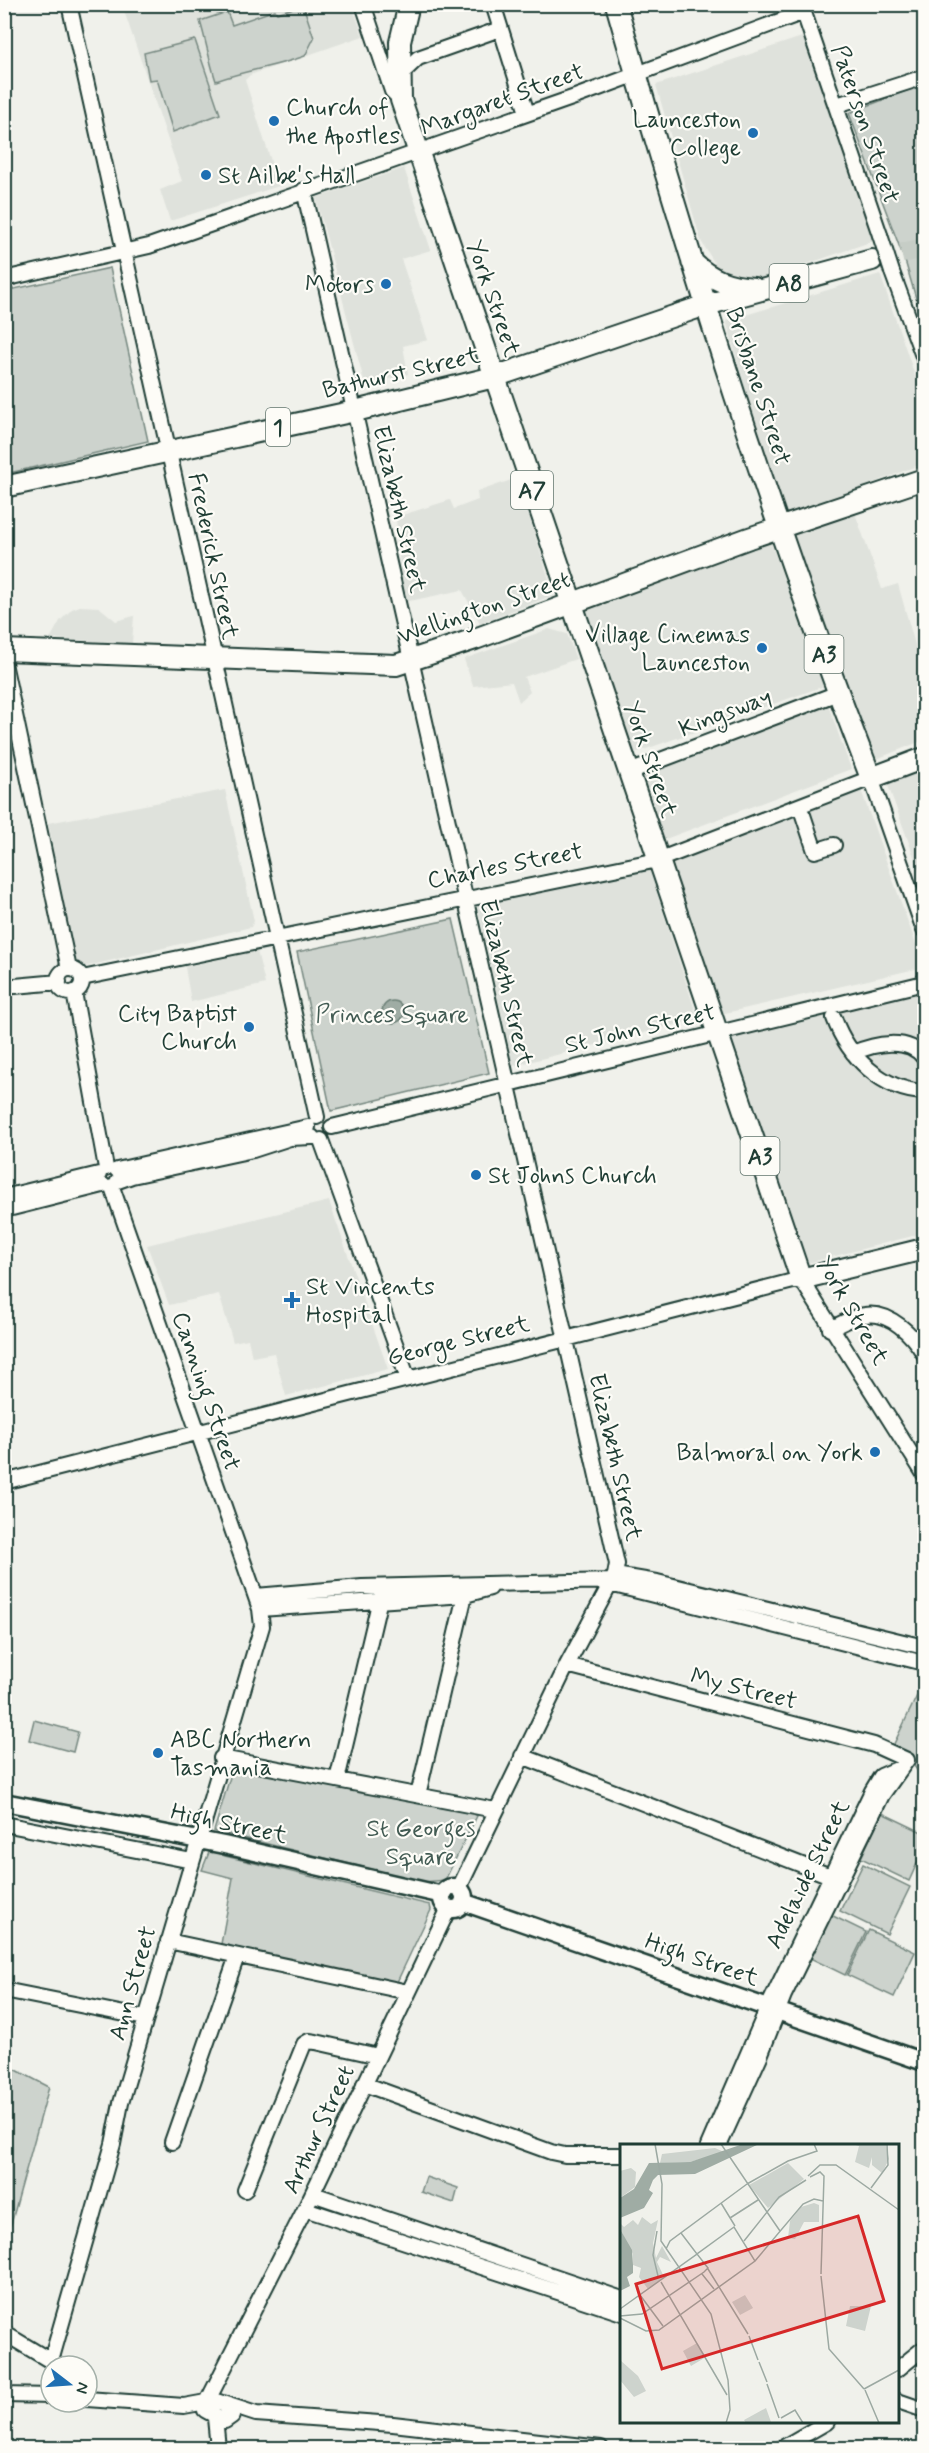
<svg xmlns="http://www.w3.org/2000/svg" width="929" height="2453" font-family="Mynerve,sans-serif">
<rect width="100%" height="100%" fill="#f0f1eb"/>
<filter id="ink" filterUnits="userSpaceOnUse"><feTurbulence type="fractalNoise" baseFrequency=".0167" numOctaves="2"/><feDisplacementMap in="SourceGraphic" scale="12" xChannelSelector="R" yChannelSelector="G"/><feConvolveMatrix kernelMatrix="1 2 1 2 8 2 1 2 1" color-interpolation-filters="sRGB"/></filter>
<g filter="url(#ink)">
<!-- built -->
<path fill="#dfe2dc" d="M122,5H352L363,36L250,75L245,80L279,186L170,221L160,190L182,181Z
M805,36L873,241L750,284L723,277L701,241L656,85Z
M404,168L431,250L401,259L428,340L403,346L408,374L365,385L316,198Z
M880,274L924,402V463L787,517L749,402L726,321Z
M517,478L554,595L480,623L462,590L405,602L400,570L396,517L450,500L454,509L478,500L477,492Z
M855,513L882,589L898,584L924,677V740L874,760L790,536Z
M770,541L824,686L632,754L582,608Z
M80,606L99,607L116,621L134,616L132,643L50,639L60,621L72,609Z
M549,629L567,634L576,659L524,677L530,692L519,702L512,682L473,686L464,659Z
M827,702L851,769L660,841L637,771Z
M924,765V884L886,780Z
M225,790L254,921L251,927L84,967L74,958L48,823Z
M861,790L924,967L721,1014L670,865Z
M649,869L698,1019L513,1066L477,904Z
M257,951L265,984L191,1002L185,967Z
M924,989V1233L804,1264L728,1037Z
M329,1201L388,1369L286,1396L274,1353L252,1357L248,1339L233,1342L219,1294L169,1305L147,1245Z"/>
<!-- green -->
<path fill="#cdd3cd" stroke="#768880" stroke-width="1.5" d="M303,5L314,38L305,56C275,67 246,70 216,81C209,60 206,41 200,21L227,12L232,25L275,10L277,13Z
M195,40L220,114L173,132L157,79L149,80L144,53Z
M924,84V311L920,312L906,264L849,113Z
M110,268L148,441L5,474V291Z
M453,919L489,1073L331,1111L297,952Z
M924,1681V1780L912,1763L892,1748Z
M34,1720L78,1732L73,1752L29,1740Z
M233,1767L475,1814L477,1816L445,1880L424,1882L408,1878L214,1831Z
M882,1813L924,1833V1848L909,1881L861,1858Z
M210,1850L225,1856L430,1905L431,1910L397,1982L394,1983L221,1944L233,1878L202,1870Z
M863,1864L910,1887L887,1934L840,1911Z
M831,1915L866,1932L845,1975L810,1958Z
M869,1930L915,1952L894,1997L847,1975Z
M5,2064L49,2087L5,2246Z
M426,2177L458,2188L454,2203L421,2192Z"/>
<!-- water -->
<path fill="#9faca4" stroke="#6c8077" stroke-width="1.5" d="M382 1012a11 11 0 1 1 22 0a11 11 0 1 1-22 0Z"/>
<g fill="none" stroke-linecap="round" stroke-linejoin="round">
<!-- highway-tunnel -->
<path stroke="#c6cdc6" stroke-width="20" stroke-dasharray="20 10" stroke-linecap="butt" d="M872,260L924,248"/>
<!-- minor casing -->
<g stroke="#1f3d34" stroke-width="18">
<path id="minor" d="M69,4L317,1117
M363,4L392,91L401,100
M493,4L527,113
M801,4L880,235
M399,76L418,58L500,29
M837,105L924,77
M304,190L617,1564L615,1575L567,1665L459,1888
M892,272L924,359
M4,279L149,246L575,97L804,12
M4,663L69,969
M629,772L838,693
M803,815L815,851L834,845
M58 981a12 12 0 1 1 24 0a12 12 0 1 1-24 0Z
M82,978L658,860L871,778L924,930
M4,987L59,982
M74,992L106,1168
M834,1018C848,1057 882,1090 924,1092
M853,1053C874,1044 908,1036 924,1058
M332,1127L924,983
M321,1140L408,1379
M117,1170L308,1127
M118,1181L132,1176L253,1150L290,1138L312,1137
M4,1197L99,1174
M4,1210L103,1185
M830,1329C841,1324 853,1316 865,1315C890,1311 913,1335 924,1354
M4,1482L801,1279L924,1474
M615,1575L657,1582L924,1647
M610,1584L924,1663
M256,1596L362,1587L612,1581
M260,1609L465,1595L490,1588
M567,1665L874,1745L907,1760L882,1795L784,1995L760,2056L719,2146
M522,1756L838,1879
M221,1758L495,1810
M337,1780L380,1599
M418,1795L465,1595
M4,1824L192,1861
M168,1941L408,1992
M4,1990L145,2018
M364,2084L551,2152L565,2155H622
M172,2142L237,1956
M708,2146L768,2007L872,1791L881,1776L902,1767
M245,2190L304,2044L309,2041L316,2042L378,2056
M313,2194L622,2299
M305,2209L622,2313
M4,2333L59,2366
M51,2361L113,2144L121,2103L262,1626L260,1609L112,1187
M898,2369L924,2348
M4,2395L51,2396
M87,2399L184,2406L206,2402
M208,2400L305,2209L449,1908
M898,2401L924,2410
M226,2406L232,2416L225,2421L205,2410L206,2402L213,2400L256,2414L393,2424L601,2448
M215,2418L218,2448
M782,2448L827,2422"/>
</g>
<!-- major casing -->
<g stroke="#1f3d34" stroke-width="21">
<path id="major" d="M4,1802L224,1845L443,1895
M442 1898a11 11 0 1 1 22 0a11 11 0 1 1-22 0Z
M463,1902L924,2062"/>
</g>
<!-- highway casing -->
<g stroke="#1f3d34" stroke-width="24">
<path id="highway" d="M409,4L400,42L401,100L801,1279L924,1249
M616,4C691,266 772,525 871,778L924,758
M692,262C711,280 728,286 754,288
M4,487L355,411L494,377L706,305L872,260
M4,650L396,665L475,639L749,538L924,479"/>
</g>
<!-- minor -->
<use href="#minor" stroke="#fdfcf7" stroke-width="14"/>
<!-- major -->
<use href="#major" stroke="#fdfcf7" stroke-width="16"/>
<!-- highway -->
<use href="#highway" stroke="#fdfcf7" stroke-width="20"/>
<!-- minor-bridge casing -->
<g stroke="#1f3d34" stroke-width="18" stroke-linecap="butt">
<path id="minor-bridge" d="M880,235L892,272"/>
</g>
<!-- minor-bridge -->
<use href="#minor-bridge" stroke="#fdfcf7" stroke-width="14"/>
</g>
</g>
<!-- markers -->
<g fill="#1f6fb2" stroke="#fdfcf7" stroke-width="2">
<circle cx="274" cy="121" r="6"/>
<circle cx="753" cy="133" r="6"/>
<circle cx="206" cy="175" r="6"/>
<circle cx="386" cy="284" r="6"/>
<circle cx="762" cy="648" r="6"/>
<circle cx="249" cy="1027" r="6"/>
<circle cx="476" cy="1175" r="6"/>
<path d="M289 1291h6v6h6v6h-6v6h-6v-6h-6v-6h6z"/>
<circle cx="875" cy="1452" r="6"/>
<circle cx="158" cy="1753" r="6"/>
</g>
<g text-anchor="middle" stroke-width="4.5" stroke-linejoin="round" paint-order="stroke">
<!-- shield labels -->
<g fill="#fdfcf7" stroke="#62766e" stroke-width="1.5">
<rect x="769.5" y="264" width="39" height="38" rx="4.5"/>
<rect x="266" y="408" width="24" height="38" rx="4.5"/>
<rect x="511" y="471" width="42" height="38" rx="4.5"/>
<rect x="804.5" y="635" width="39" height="38" rx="4.5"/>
<rect x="740.5" y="1137" width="39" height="38" rx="4.5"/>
</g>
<g font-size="22" font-weight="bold" fill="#1f3d34">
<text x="789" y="291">A8</text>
<text x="278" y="435">1</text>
<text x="532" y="498">A7</text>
<text x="824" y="662">A3</text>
<text x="760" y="1164">A3</text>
</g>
<!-- street labels -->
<g font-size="24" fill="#1f3d34" stroke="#fdfcf7">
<text transform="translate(502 99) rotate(-20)" y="8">Margaret Street</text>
<text transform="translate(866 124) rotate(71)" y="8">Paterson Street</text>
<text transform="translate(494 298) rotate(71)" y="8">York Street</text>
<text transform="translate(401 372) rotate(-13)" y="8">Bathurst Street</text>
<text transform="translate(759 386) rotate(72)" y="8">Brisbane Street</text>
<text transform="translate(400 509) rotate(77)" y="8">Elizabeth Street</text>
<text transform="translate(214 556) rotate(78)" y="8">Frederick Street</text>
<text transform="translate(484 607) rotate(-19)" y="8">Wellington Street</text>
<text transform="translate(725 712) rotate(-21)" y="8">Kingsway</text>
<text transform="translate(651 759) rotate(71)" y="8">York Street</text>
<text transform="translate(505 865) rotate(-11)" y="8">Charles Street</text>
<text transform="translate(507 983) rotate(77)" y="8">Elizabeth Street</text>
<text transform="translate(640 1028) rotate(-13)" y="8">St John Street</text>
<text transform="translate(853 1310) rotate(60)" y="8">York Street</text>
<text transform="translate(458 1340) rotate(-14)" y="8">George Street</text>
<text transform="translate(207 1391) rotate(71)" y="8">Canning Street</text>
<text transform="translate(616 1457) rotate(77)" y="8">Elizabeth Street</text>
<text transform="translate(744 1688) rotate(14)" y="8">My Street</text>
<text transform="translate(229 1823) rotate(12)" y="8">High Street</text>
<text transform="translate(807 1874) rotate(-64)" y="8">Adelaide Street</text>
<text transform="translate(702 1959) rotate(19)" y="8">High Street</text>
<text transform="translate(132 1983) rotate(-74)" y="8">Ann Street</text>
<text transform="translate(318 2129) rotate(-65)" y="8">Arthur Street</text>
</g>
<!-- poi labels -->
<g font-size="24" fill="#1f3d34" stroke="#fdfcf7" text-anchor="start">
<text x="286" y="115">Church of<tspan x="286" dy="28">the Apostles</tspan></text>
<text x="741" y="127" text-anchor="end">Launceston<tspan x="741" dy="28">College</tspan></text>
<text x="218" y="183">St Ailbe's Hall</text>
<text x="374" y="292" text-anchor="end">Motors</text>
<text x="750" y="642" text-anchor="end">Village Cinemas<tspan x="750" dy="28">Launceston</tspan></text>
<text x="237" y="1021" text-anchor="end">City Baptist<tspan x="237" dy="28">Church</tspan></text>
<text x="488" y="1183">St Johns Church</text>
<text x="306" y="1294">St Vincents<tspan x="306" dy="28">Hospital</tspan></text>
<text x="863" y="1460" text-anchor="end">Balmoral on York</text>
<text x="170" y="1747">ABC Northern<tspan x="170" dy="28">Tasmania</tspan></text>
</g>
<!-- park labels -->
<g font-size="24" fill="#425b53" stroke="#fdfcf7">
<text x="392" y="1022">Princes Square</text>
<text x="421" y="1836">St Georges<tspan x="421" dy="28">Square</tspan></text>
</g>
</g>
<!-- overview -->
<g transform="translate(620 2144)">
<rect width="279" height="279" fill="#f0f1eb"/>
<path d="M232,0H266L269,15L262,29L252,21V13L249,24L235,18L239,2ZM95,4L104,8L70,18L40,19L42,10ZM168,19L184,35L148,64L129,41ZM11,24L16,28L15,43L0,54V27ZM194,59L199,61V78H184L175,95L168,94L170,77L181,63ZM22,73L31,80L38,76L33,99L36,114L42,102L51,118L40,113L37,118L44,133L28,145L19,133L21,124L13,121V110L0,85V79L4,83L13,76L18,81ZM125,151L133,164L120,171L112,158ZM230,162H251L245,187L226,182ZM77,199L86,213L71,222L63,207ZM0,216L18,232L26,247L14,253L0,236ZM146,264L151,278L126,279L124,276Z" fill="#cdd3cd"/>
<path d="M123,0H139L75,30L38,31L33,36L29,46L33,49L24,64L0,74V54L14,45L29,19L70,18ZM0,85L12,106L13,121V129L7,133L10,142L0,147Z" fill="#9faca4"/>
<path fill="none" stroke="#9ca9a2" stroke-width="1.5" d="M35,0L42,40L41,97L91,170L108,236L110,266L106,279M101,0L147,68M188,32L200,21H216L279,66M190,33L200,28L204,32L201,130M127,40L168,17L197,7L194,0M251,44L268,21L267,0M101,59L115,82M147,68L160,87M110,74L138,56M37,87L33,111L38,132M124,97L159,53L186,36M46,105L50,97L127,40M135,117L183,60L194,55L203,57M88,125L128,190M82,130L94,145M201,132L209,205L244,245M41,138L107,251M20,151L43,182M0,165L77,110L61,89M0,172L22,170L84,128L88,124L77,110L114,83L135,117L39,186L26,187L0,174M129,192L138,216M139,218L147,238M147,240L159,274M244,245L279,226M245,246L259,279M161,274L175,266L183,279"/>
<path fill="#d62828" fill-opacity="0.15" stroke="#d62828" stroke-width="3" d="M238,72L264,157L42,225L16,140Z"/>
<rect width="279" height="279" fill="none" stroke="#1f3d34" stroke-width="3"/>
</g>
<!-- margin -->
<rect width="929" height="2453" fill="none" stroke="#fdfcf7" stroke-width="24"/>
<rect x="12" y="12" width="905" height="2429" fill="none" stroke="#1f3d34" stroke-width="2" filter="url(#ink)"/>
<!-- north arrow -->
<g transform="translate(69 2384) rotate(107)"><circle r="28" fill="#fdfcf7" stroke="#a4b0a9" stroke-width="1.5"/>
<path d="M0-4.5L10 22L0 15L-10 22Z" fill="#1f6fb2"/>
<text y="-9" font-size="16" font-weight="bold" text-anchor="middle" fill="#1f3d34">N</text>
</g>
</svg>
